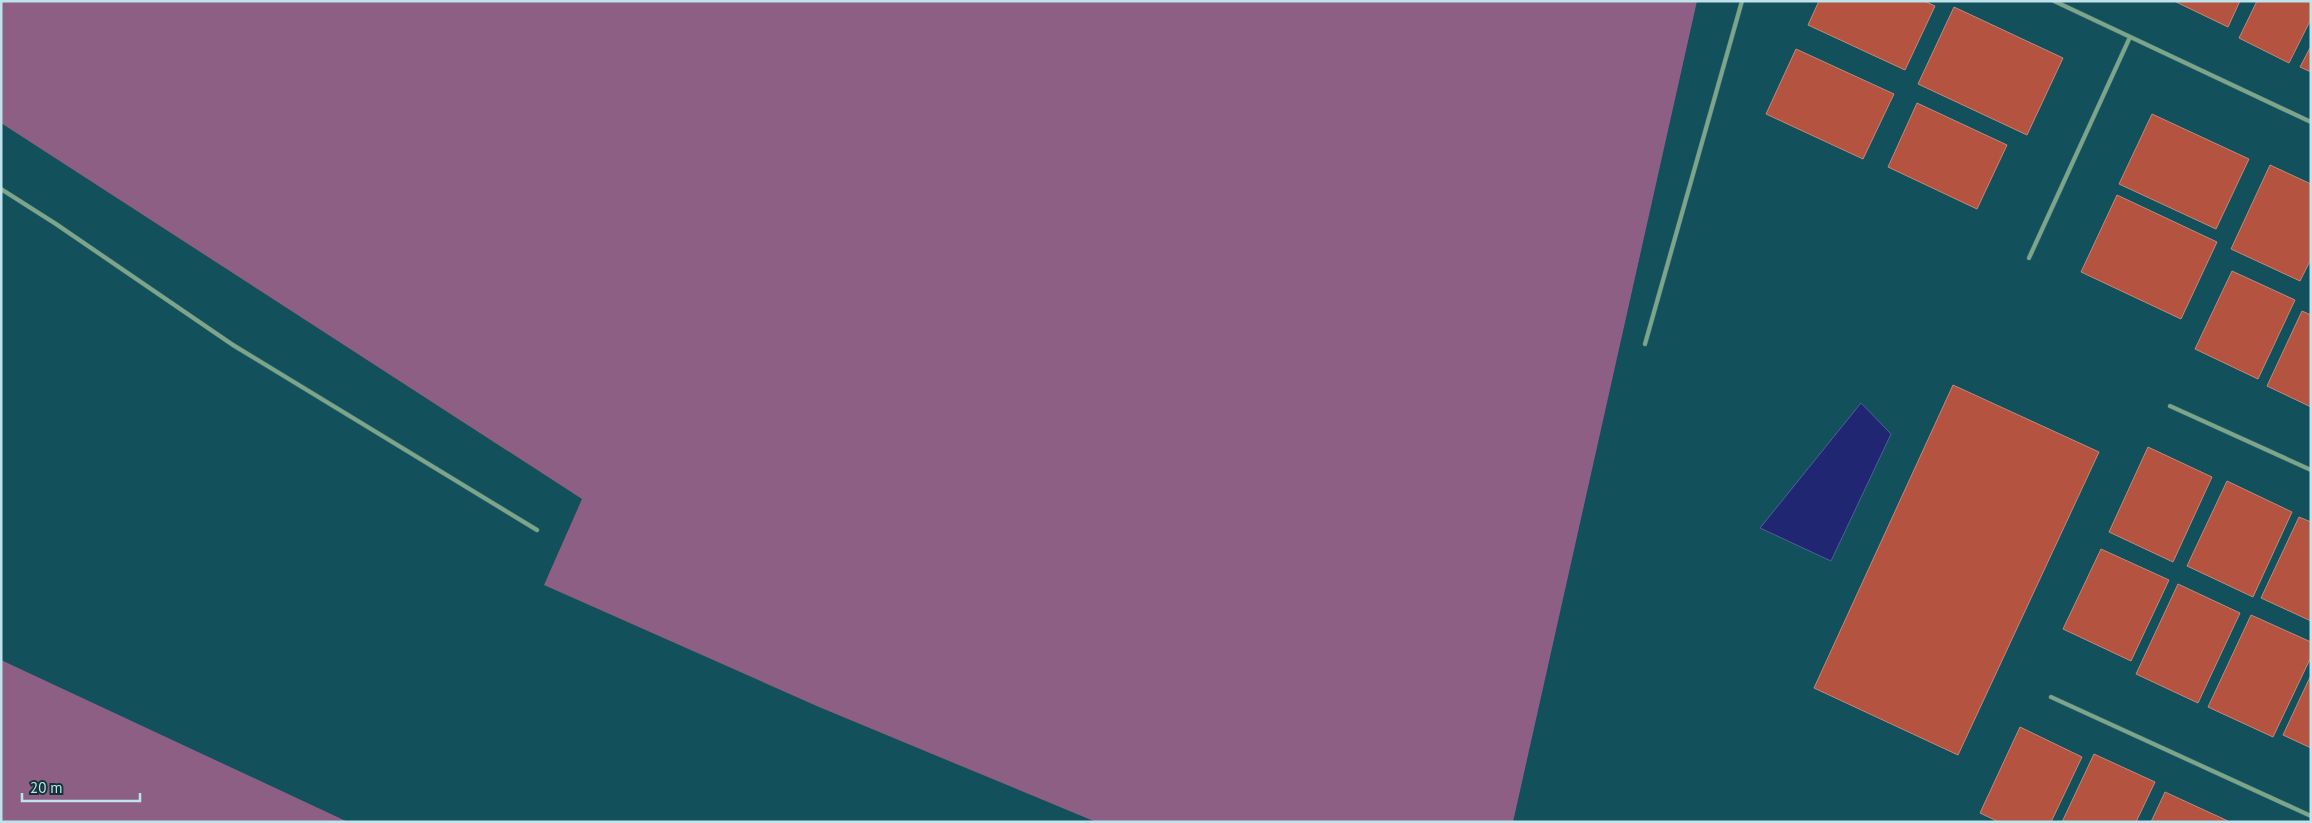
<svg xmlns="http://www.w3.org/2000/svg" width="2312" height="823" font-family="'PT Sans',sans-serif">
<rect width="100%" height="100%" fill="#12505b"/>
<!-- green -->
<path fill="#8e5f85" d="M1,1H1697L1513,822H1096L819,707L544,585L582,499L1,123Z
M1,660L348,822H1Z"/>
<!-- water -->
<path fill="#202672" stroke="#505f96" d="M1861,403L1891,434L1831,561L1760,528Z"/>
<!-- building -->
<path fill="#b45340" stroke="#c48779" d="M1819,1H1924L1935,6L1905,70L1808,25Z
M2174,1H2240L2228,27Z
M2257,1H2311V19L2289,63L2239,38Z
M1954,7L2063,58L2027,135L1918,84Z
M2311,46V72L2300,67Z
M1796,49L1894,94L1863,159L1766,114Z
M1917,103L2007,145L1977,209L1888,167Z
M2152,114L2249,159L2216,229L2119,184Z
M2270,165L2311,184V259L2300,281L2231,249Z
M2117,195L2217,242L2181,319L2081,272Z
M2232,271L2295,300L2258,379L2195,349Z
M2302,311L2311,315V407L2267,386Z
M1953,385L2099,452L1958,755L1814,688Z
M2148,447L2212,477L2173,562L2109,532Z
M2227,481L2292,512L2253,597L2187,566Z
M2299,517L2311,522V621L2261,598Z
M2101,549L2169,580L2131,661L2063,629Z
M2178,584L2240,613L2198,703L2136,674Z
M2251,615L2311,642V657L2273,737L2208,707Z
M2311,675V748L2283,735Z
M2020,727L2082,757L2051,822H1999L1980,813Z
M2094,754L2155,782L2136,822H2062Z
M2165,792L2228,821V822H2151Z"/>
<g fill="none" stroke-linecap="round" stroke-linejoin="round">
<!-- lane casing -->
<g stroke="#38707b" stroke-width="5">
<path id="lane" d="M2054,1L2311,122
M1,189L56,224L233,345L537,530
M2029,258L2130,37
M1645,344L1742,1
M2170,406L2311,470
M2051,697L2311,816"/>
</g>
<!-- lane -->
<use href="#lane" stroke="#7fa589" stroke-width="4"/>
</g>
<!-- border -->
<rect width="2312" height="823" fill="none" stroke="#bfe3eb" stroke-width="5"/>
<!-- scale -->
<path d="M22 793v8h118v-8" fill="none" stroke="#bfe3eb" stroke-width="2.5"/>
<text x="30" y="793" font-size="15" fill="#bfe3eb" stroke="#133339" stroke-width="4" paint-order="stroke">20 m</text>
</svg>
